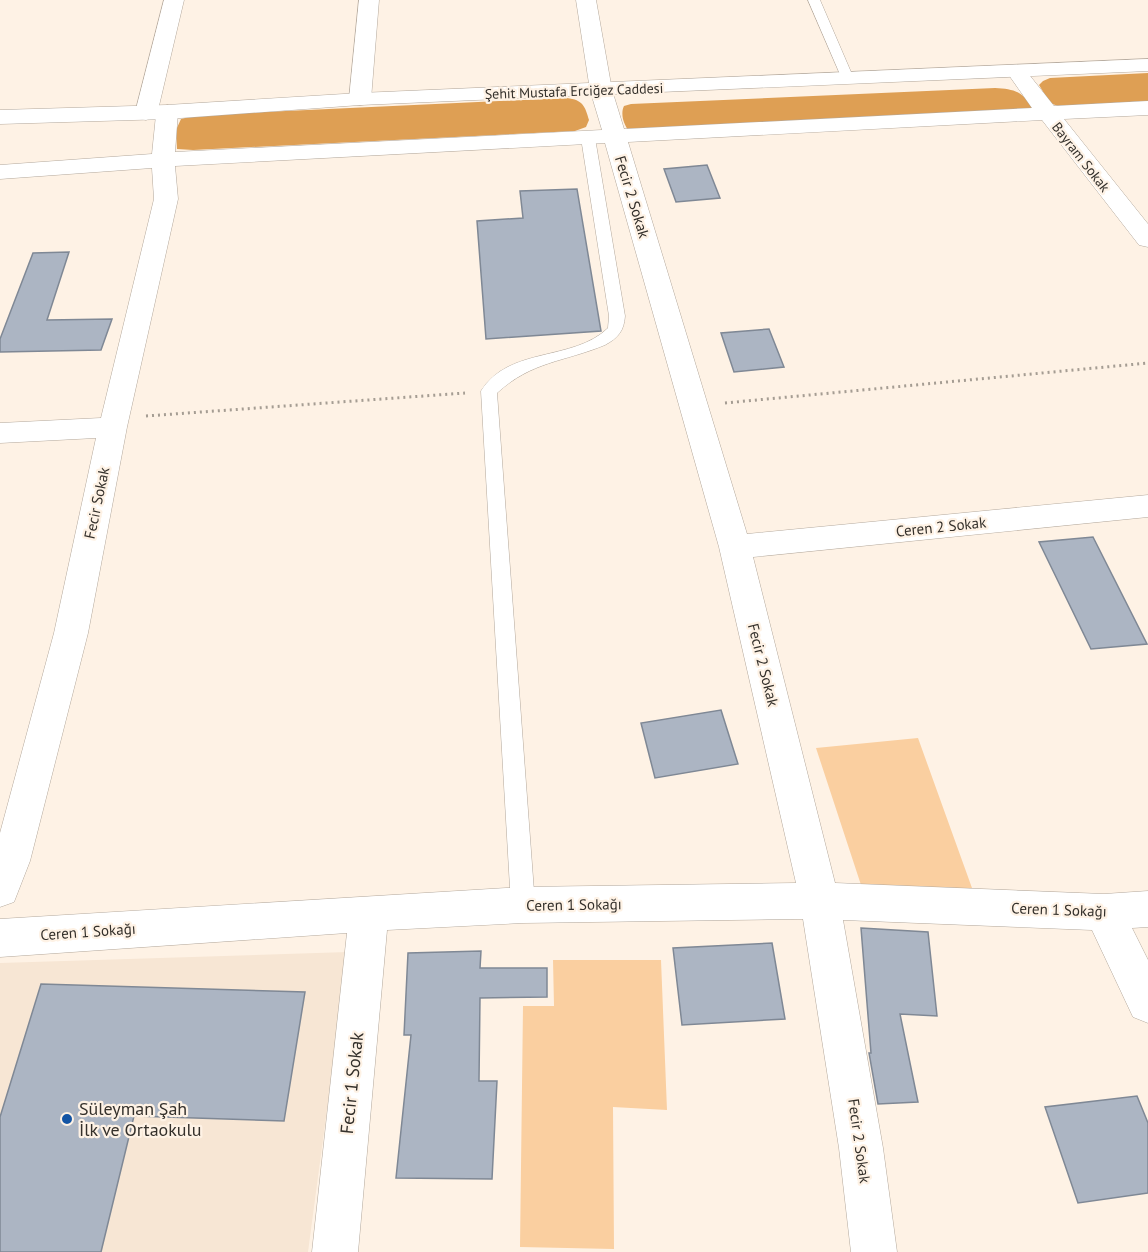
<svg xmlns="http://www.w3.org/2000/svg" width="1148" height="1252" font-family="'PT Sans',sans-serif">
<rect width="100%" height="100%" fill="#fef2e5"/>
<!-- built -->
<path fill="#f7e6d4" d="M348,952L308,1252H0V963Z"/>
<!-- green -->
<path fill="#facfa0" d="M918,738L972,888H862L816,748Z
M553,960H661L667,1110L613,1107L614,1249L520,1247L523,1006H554Z"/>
<!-- forest -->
<path fill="#de9f54" d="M1148,73V101L1058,106L1050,103L1039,85L1043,81L1050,78Z
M995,88C1015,89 1024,92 1033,110L629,131C624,125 620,114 624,106L631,104Z
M567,98C583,100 585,106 589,120L586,127L575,131L193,150L177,149L176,130L181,119L197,115Z"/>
<!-- building -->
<path fill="#acb5c3" stroke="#7f8895" stroke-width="1.5" d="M707,165L720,198L676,202L664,169Z
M577,189L601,331L486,339L477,221L523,218L520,191Z
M69,252L47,320L112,319L101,350L0,352V339L33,253Z
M769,329L784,367L734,372L721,333Z
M1093,537L1147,644L1091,649L1039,542Z
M721,710L738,764L655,778L641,723Z
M861,928L928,932L937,1016L900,1014L918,1102L878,1104L869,1053H871Z
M772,943L785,1019L682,1025L673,948Z
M481,951L480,968H547V997L480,998L479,1081H497L492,1179L396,1178L411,1035H404L408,953Z
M41,984L305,992L284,1121L134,1116L101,1252H0V1117Z
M1137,1096L1148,1123V1193L1078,1203L1045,1107Z"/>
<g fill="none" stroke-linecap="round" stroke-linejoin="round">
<!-- service casing -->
<g stroke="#b3a89c" stroke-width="1">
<path id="service" d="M808,0H820L854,79L852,82H844L842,79Z
M588,134L595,138L625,316C624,331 618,338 605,345C564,362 532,361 497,393L535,905L531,913L523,916L515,913L511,905L481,391C509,346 573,362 608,328L609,316L581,138Z"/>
</g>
<!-- minor casing -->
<g stroke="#b3a89c" stroke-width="1">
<path id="minor" d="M164,0H184L158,110L167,105L175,107L178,112L175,152L602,130L590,90L576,0H596L612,90L624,129L1032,108L1006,71L1009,67L1016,65L1023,67L1054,106L1148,101V115L1064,119L1148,224V247L1139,245L1042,120L628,142L747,534L1148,495V517L753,557L835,883L1104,894L1148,891V927L1132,928L1148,960V1023L1133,1017L1092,930L843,920L883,1148L897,1252H851L839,1148L803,919L523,923L387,930L358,1252H312L347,933L0,957V919L523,887L796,883L719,547L605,143L175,166L178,199L127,427L88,633L30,861L14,902L0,907V833L54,633L96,438L0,443V423L101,418L154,199L152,168L0,179V165L152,154L156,115L146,120L138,118L135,113Z
M359,0H379L371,99L368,104L360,105L352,104L349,99Z"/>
</g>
<!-- tertiary casing -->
<g stroke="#b3a89c" stroke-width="1">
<path id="tertiary" d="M1148,59V71L360,105L167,119L0,124V110L167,105L360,93Z"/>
</g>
<!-- path -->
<path stroke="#a59d93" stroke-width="3" stroke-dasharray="2 4" stroke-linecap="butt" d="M725,403L1148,363
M146,416L465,393"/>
<!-- service -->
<use href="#service" fill="#fff" fill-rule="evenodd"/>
<!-- minor -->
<use href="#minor" fill="#fff" fill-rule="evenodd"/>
<!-- tertiary -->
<use href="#tertiary" fill="#fff" fill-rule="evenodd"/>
</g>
<!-- markers -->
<circle fill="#1354a4" stroke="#fef2e5" stroke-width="2" cx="67" cy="1119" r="6"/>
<g text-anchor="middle" stroke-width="4.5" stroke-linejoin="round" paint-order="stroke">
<!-- far-street labels -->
<g font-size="14" fill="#34302b" stroke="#fef2e5">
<text transform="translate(574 91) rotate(-2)" y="5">Şehit Mustafa Erciğez Caddesi</text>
<text transform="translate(1081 157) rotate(52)" y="5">Bayram Sokak</text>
</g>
<!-- street labels -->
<g font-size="15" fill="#34302b" stroke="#fef2e5">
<text transform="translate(632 197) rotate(73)" y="5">Fecir 2 Sokak</text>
<text transform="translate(97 503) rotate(-78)" y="5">Fecir Sokak</text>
<text transform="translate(941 527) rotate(-6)" y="5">Ceren 2 Sokak</text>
<text transform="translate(763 665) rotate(76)" y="5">Fecir 2 Sokak</text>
<text transform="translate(574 905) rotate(-1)" y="5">Ceren 1 Sokağı</text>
<text transform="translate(1059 910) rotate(2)" y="5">Ceren 1 Sokağı</text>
<text transform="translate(88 932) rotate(-4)" y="5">Ceren 1 Sokağı</text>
<text transform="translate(859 1141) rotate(82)" y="5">Fecir 2 Sokak</text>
</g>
<!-- near-street labels -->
<g font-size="18" fill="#34302b" stroke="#fef2e5">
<text transform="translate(352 1083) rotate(-84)" y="6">Fecir 1 Sokak</text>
</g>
<!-- near-poi labels -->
<g font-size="18" fill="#34302b" stroke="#fef2e5" text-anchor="start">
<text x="79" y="1115">Süleyman Şah<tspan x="79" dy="21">İlk ve Ortaokulu</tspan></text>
</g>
</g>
</svg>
